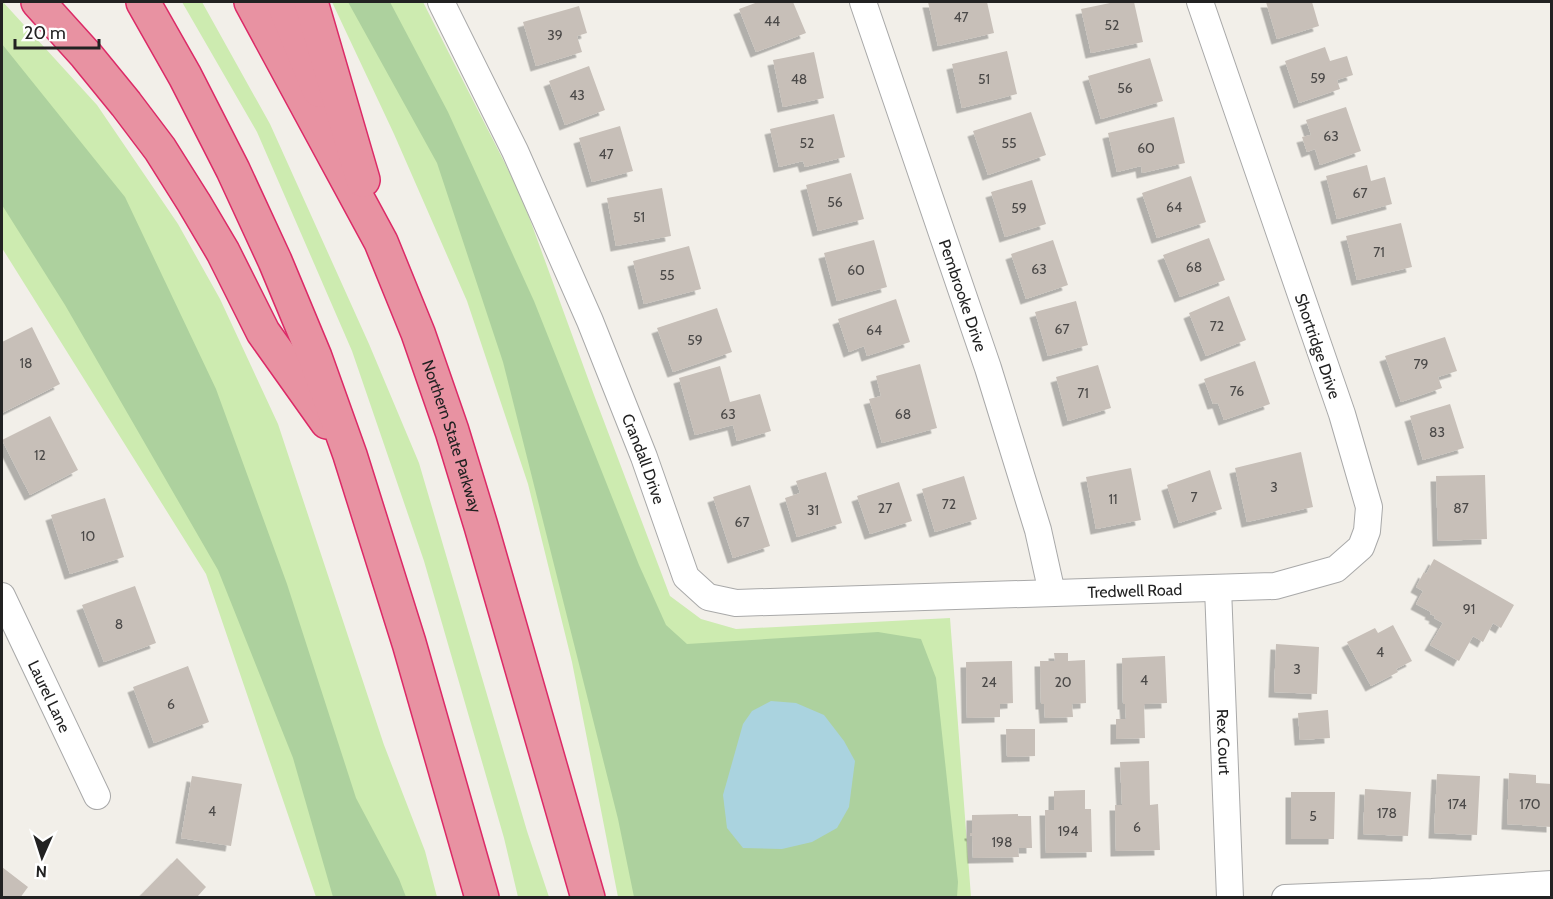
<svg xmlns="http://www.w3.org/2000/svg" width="1553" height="899" font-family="Cabin,sans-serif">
<defs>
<filter id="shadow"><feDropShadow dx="-5.5" dy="5.5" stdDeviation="0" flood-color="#0004"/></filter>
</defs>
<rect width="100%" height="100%" fill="#f2efe9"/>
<!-- grass -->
<path fill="#cdebb0" d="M2,2H3L97,105L178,224L220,299L278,424L384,745L425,851L437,897H316L206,574L2,248Z
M182,2H202L270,124L369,344L419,463L527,831L549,897H518L504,838L424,561L352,351L257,132Z
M332,2H423L521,195L594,395L670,596L701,619L736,629L950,618L971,897H618L572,662L528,484L467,301L394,134Z"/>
<!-- forest -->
<path fill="#add19e" d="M348,2H390L448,112L534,301L639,565L666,625L687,644L878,632L921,639L936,678L958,882L957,897H634L618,819L503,362L437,163Z
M2,44L125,197L216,389L287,584L356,798L399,879L406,897H333L293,758L218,570L65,305L2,205Z"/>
<!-- water -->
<path fill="#aad3df" d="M771,701L796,703L824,715L844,741L855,761L849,807L837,828L812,842L782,849L743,848L727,828L723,795L743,724L752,711Z"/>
<!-- building -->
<path fill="#c7bfb8" filter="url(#shadow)" d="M758,2H793L806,33L756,52L739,9Z
M928,2H987L994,33L938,46Z
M1115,2H1134L1143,42L1091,53L1081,9Z
M1266,2H1312L1319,26L1277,39Z
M579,6L587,33L577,36L582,52L536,66L523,22Z
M1325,47L1330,61L1347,56L1353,75L1337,80L1340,89L1299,103L1285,61Z
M1007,51L1017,94L962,108L952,64Z
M814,52L824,98L783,107L773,60Z
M1150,58L1163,101L1101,119L1088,76Z
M589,66L605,110L565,125L549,81Z
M1346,107L1361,151L1320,165L1315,149L1307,152L1302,137L1311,135L1306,120Z
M1031,112L1046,155L988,175L973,131Z
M834,114L845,157L805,167L803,161L779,167L770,129Z
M1174,117L1185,163L1142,173L1141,166L1117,172L1108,133Z
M620,126L633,171L592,182L579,138Z
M1367,165L1371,181L1385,177L1392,204L1337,219L1326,176Z
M851,173L864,219L818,231L806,185Z
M1191,176L1206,222L1157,238L1142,193Z
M1032,180L1046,224L1005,237L991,192Z
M662,188L671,236L616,246L607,198Z
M1401,223L1412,267L1357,280L1346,236Z
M1209,238L1225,280L1180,297L1163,255Z
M874,240L887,287L837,301L824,253Z
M1053,240L1068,285L1026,299L1011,254Z
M689,246L701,289L644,304L633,261Z
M1229,296L1246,340L1206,356L1189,313Z
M896,299L910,342L867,356L864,346L849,352L838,319Z
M1076,301L1088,345L1048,356L1035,312Z
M717,308L732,352L673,372L657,328Z
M32,327L60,384L2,413V342Z
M1445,337L1457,371L1438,377L1442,388L1401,402L1385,356Z
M1255,361L1270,404L1224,420L1218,403L1213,404L1204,379Z
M920,364L937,428L882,443L869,399L881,396L876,376Z
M1098,365L1111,408L1068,421L1056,377Z
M720,366L730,402L760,394L771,431L737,441L733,425L695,435L679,378Z
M1450,404L1464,448L1423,460L1410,416Z
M50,416L78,470L30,495L2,440Z
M1301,452L1313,507L1247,522L1235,468Z
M1131,468L1141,520L1096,529L1086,477Z
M1210,470L1222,509L1179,523L1167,485Z
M826,472L842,523L797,537L785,498L800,493L796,481Z
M1485,475L1487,539L1438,541L1436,476Z
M964,476L977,519L935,532L922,489Z
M899,482L912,521L870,534L857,496Z
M750,485L770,546L733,558L713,497Z
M105,498L124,557L70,574L51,515Z
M1434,559L1514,605L1501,628L1493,623L1483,642L1473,636L1459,661L1430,645L1443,623L1434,618L1435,616L1430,614L1431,612L1416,604L1423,591L1416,587L1424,572L1426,574Z
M135,586L156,643L104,662L82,605Z
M1393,625L1412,661L1396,669L1398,672L1371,686L1347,642L1375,628L1378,633Z
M1276,644L1319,647L1317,694L1274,692Z
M1054,653H1068V661L1085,660L1086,703L1072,704L1073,717L1045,718L1044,704H1041L1040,661H1055Z
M1165,656L1167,703L1144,704L1145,738L1116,739V719H1126L1125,704H1123L1122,658Z
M1012,661L1013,703L1000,704V717L967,718L966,662Z
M188,666L209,722L154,743L133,687Z
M1328,710L1330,738L1300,740L1298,713Z
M1006,729H1035V756L1007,757Z
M1149,761L1150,805L1158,804L1160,850L1116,851L1115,805H1122L1120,762Z
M1509,773L1536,775V783L1552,784V827L1507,824Z
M1437,774L1480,776L1477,835L1434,833Z
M192,776L242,784L231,846L181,838Z
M1365,789L1411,792L1408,836L1363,834Z
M1085,790V809H1091L1092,852L1046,853L1045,810H1054V791Z
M1291,792H1335L1334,839H1291Z
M1018,814V816H1031L1032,848H1018L1019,857L973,858L972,836L970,835V833H972V815Z
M177,858L206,887L196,898H138Z
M2,867L28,887L20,898H2Z"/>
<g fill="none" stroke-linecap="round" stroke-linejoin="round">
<!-- minor casing -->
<g stroke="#a9a9a9" stroke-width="28">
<g id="minor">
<path id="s1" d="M441,2L515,151L590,321L644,457L686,577L708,597L736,603L1275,586L1336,569L1361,547L1367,531L1369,507L1342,414L1200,2"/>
<path id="s2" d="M863,2L988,368L1038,530L1052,593"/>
<path id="s3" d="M1218,588L1230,898"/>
<path id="s4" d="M2,596L97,796"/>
<path d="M1285,898L1432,892L1552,884"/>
</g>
</g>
<!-- motorway casing -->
<g stroke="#dc2a67" stroke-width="36">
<g id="motorway">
<path d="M38,2L86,55L126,104L160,149L194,203L223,252L263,332L327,422"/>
<path d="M143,2L185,76L233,170L275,261L315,357L350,455L409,643L482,898"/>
<path id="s5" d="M251,2L381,242L418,333L452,431L481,526L588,898"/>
<path d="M283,2L319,90"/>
<path d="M311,2L363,180"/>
</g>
</g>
<!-- minor -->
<use href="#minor" stroke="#fff" stroke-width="26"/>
<!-- motorway -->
<use href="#motorway" stroke="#e892a2" stroke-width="33"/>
</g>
<g text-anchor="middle" stroke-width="4.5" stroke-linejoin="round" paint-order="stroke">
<!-- number labels -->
<g font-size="14" fill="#4b4948">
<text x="961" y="22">47</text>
<text x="772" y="26">44</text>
<text x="1112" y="30">52</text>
<text x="555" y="40">39</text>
<text x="1318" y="83">59</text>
<text x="799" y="84">48</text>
<text x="984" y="84">51</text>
<text x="1125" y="93">56</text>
<text x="577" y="100">43</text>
<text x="1331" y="141">63</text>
<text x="807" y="148">52</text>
<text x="1009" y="148">55</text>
<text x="1146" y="153">60</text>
<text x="606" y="159">47</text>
<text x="1360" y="198">67</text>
<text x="835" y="207">56</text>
<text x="1174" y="212">64</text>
<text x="1019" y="213">59</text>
<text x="639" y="222">51</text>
<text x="1379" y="257">71</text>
<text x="1194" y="272">68</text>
<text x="1039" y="274">63</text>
<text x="856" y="275">60</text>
<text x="667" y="280">55</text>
<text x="1217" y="331">72</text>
<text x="1062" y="334">67</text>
<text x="874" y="335">64</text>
<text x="695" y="345">59</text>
<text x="26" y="368">18</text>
<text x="1421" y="369">79</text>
<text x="1237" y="396">76</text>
<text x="1083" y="398">71</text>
<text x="728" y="419">63</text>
<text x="903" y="419">68</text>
<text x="1437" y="437">83</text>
<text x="40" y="460">12</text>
<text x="1274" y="492">3</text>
<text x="1194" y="502">7</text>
<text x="1113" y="504">11</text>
<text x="949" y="509">72</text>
<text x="885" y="513">27</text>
<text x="1461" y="513">87</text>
<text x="813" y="515">31</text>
<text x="742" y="527">67</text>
<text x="88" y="541">10</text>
<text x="1469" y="614">91</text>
<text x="119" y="629">8</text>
<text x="1380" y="657">4</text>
<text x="1297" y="674">3</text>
<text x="1144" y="685">4</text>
<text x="989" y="687">24</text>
<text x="1063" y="687">20</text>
<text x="171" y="709">6</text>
<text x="1457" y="809">174</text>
<text x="1530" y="809">170</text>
<text x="212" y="816">4</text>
<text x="1387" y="818">178</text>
<text x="1313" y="821">5</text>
<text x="1137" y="832">6</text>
<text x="1068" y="836">194</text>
<text x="1002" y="847">198</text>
</g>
<!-- street labels -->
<g font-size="16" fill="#222" stroke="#fff">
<text dy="6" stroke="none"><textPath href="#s2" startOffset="310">Pembrooke Drive</textPath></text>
<text transform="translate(1318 346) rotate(71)" y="6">Shortridge Drive</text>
<text dy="6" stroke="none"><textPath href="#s5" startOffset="480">Northern State Parkway</textPath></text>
<text dy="6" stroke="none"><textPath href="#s1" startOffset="500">Crandall Drive</textPath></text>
<text dy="6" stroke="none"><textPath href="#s1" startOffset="1083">Tredwell Road</textPath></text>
<text dy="6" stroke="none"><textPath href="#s4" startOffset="111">Laurel Lane</textPath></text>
<text dy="6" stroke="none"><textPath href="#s3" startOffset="154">Rex Court</textPath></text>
</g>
</g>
<!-- border -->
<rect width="1553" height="899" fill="none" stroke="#222222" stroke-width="6"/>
<!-- north arrow -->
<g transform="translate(42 857) rotate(183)" stroke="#ffffff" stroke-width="4.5" paint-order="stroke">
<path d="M0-4.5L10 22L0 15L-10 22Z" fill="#222222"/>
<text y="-9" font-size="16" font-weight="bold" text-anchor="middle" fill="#222222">N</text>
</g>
<!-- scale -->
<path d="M15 39v9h84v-9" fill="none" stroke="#222222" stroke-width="3"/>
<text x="24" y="39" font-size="18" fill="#222222" stroke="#ffffff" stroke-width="4.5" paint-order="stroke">20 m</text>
</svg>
